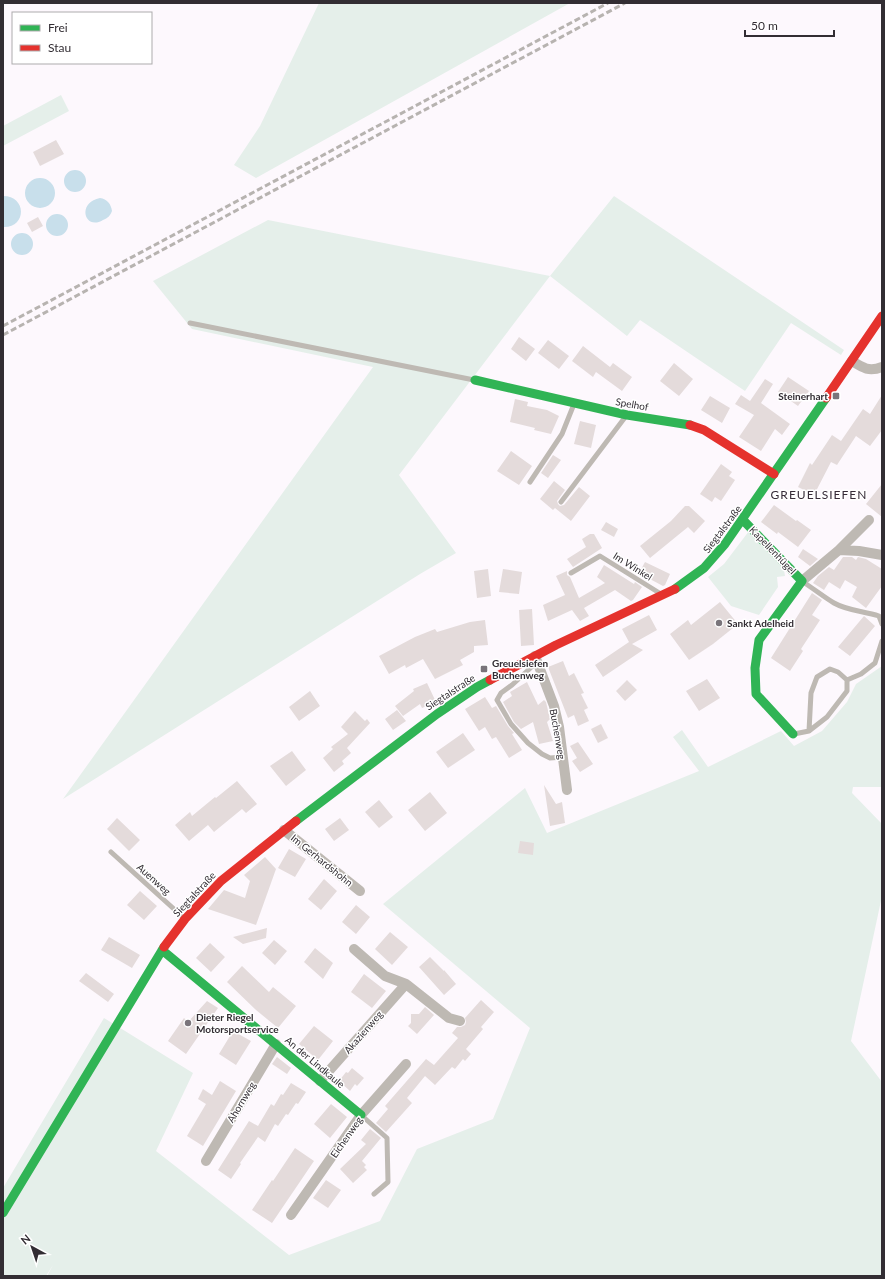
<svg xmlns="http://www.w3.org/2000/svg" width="885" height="1279" font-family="Lato,sans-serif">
<rect width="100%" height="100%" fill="#fdf8fd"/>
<!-- green -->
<path fill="#e5efea" d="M319,3H570L256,178L234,165L260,126Z
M61,95L69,111L3,146V126Z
M614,196L844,350L841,355L791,323L745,391L640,320L627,336L550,276L399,475L456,553L420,574L63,799L373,367L192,329L153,281L268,220L550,276Z
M749,531L783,564L785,576L777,577L778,587L759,615L731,606L708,577L724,564Z
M882,666V787H853L852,793L882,824V896L851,1041L882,1082V1276H47L53,1265L46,1276H3V1188L104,1018L193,1073L156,1151L289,1255L380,1221L417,1149L493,1119L530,1028L383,904L525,788L547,833L699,771L673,737L682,730L708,767L781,731L794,746L822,731L847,702L856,684Z"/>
<!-- water -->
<path fill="#c8dfeb" d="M64 181a11 11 0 1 1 22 0a11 11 0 1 1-22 0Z
M25 193a15 15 0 1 1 30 0a15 15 0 1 1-30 0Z
M3,196C27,196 27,228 3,227Z
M100,198C107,199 111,204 112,211C110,216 108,218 103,220C85,231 76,203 100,198Z
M46 225a11 11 0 1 1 22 0a11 11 0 1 1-22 0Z
M11 244a11 11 0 1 1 22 0a11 11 0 1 1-22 0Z"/>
<!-- building -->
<path fill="#e4dbdb" d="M56,140L64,154L40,166L33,152Z
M38,217L43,226L32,232L27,223Z
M519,337L535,349L526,361L511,349Z
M548,340L569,356L559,369L538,353Z
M583,346L610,367L613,363L632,377L622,391L596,372L593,377L572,361Z
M674,363L693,379L679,396L660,381Z
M788,377L809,391L798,406L778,392Z
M765,379L773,384L761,403L790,424L782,435L775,429L761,451L739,437L754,415L735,404L741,395L750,401Z
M882,395V430L870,446L856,436L837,465L831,462L814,495L798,487L810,463L812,465L832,435L841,441L863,409L870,414Z
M710,396L730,408L722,423L701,410Z
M515,399L528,402L527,406L547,410L559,416L551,434L534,430L535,428L510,422Z
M580,421L596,425L591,448L574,444Z
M511,451L532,466L519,485L497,471Z
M553,455L561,460L548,478L541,473Z
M721,464L732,472L729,476L735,480L721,501L715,497L712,502L700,494Z
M554,481L565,490L557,501L558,504L560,506L564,505L579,487L590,496L571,521L555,508L553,510L540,499Z
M882,484V517L866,504Z
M774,505L796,521L797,520L811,530L798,547L778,532L777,534L761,522Z
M685,506H689L705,521L694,533L688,527L650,558L640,546L671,521Z
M606,522L618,529L614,537L601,530Z
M590,534H594L602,548L573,567L567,559L586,547L582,539Z
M803,549L818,559L810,566L798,557Z
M843,557H852L856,560L858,557L866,559L882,569V586L866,608L852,597L857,587L845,580L840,589L829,582L824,590L813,583L818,576L829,567L834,570Z
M645,562L670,574L665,585L663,586L648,578L646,580L638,575Z
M604,565L634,584L635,582L642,587L633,600L631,601L615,590L584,608L589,616L580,621L572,610L548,621L543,605L565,595L556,576L567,571V575L570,577L579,598L605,583L597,577Z
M488,569L491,596L477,598L474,571Z
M503,569L522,572L519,594L499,592Z
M812,593L822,600L812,615L820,620L801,649L803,651L790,671L771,658Z
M720,602L738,624L713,644L689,660L670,634L688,620L691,625Z
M532,609L534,645L521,646L519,610Z
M649,615L657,630L632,644L643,650L603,677L595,665L629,642L622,629Z
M864,616L875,626L850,656L838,647Z
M485,620L488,645L474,646V652L460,660L463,665L435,679L423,659L406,668L405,665L389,674L379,656L415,637L435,629L437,632L470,622Z
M563,661L569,676L574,673L584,693L581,694L588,708L584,710L589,721L578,726L574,715L568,718L548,667Z
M707,679L720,698L699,711L686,691Z
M627,680L637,690L625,701L616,691Z
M527,682L538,705L544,700L546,702L550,719L547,722L553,741L539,744L533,722L521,729L514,722L503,702L512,696L510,692Z
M427,683L436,702L422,708L420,704L403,716L395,706L414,691L413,689Z
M310,691L320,706L299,721L289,707Z
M485,697L492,708L496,706L508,726L514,733L512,734L522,750L509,758L496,737L492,739L485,727L479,731L465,709Z
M397,710L406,721L393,730L385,719Z
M355,711L365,721L367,719L370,723L347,748L351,753L342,761L344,764L334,772L323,758L333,749L331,747L348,734L341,727Z
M601,724L608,738L598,743L591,729Z
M463,733L475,750L448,768L436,752Z
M578,742L593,764L580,772L572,761L577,758L570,746Z
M292,751L306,770L286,786L270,766Z
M237,781L257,804L246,813L242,809L214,832L208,825L189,841L175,825L190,812L192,816L215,797L216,798Z
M544,785L556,804L562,802L565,823L550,826Z
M430,792L447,813L425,831L408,810Z
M379,800L393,817L379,828L365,812Z
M117,818L140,840L129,851L107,829Z
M340,818L349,830L334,841L325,829Z
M520,841L534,843L533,855L518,853Z
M289,849L306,859L295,877L278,868Z
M265,857L276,869L256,925L208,909L224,890L245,898L250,881L244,875Z
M324,879L337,891L321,910L308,899Z
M140,891L157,906L144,920L127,905Z
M356,905L370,917L356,934L342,922Z
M267,928L266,938L243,944L233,937Z
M390,932L408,947L392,965L375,949Z
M109,937L140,955L132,968L101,950Z
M274,940L287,951L275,965L262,953Z
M210,943L225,957L211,972L196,958Z
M315,948L333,963L323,979L304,962Z
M430,957L444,971V970L456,984L444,995L419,967Z
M242,966L269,992L273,987L296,1006L278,1028L256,1010L227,982Z
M86,973L114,994L108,1002L79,981Z
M364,974L386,991L372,1008L351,992Z
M481,1000L494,1012L481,1027L483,1029L466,1049L471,1054L465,1061L463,1059L455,1069L452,1067L435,1085L425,1076L407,1098L412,1103L386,1132L376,1123L388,1109L385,1106L426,1059L434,1065L458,1038L452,1033L457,1027H461L465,1025L466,1022L465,1018Z
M207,1001L218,1008L186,1054L168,1041L184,1018L188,1022Z
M425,1007L434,1015L417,1034L408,1026L411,1023V1014H419Z
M314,1026L333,1041L318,1060L299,1044Z
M233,1031L251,1041L236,1065L219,1054Z
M277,1057L291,1068L287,1074L272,1064Z
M352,1068L364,1078L357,1086L355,1084L350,1091L339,1081L346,1072L348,1073Z
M220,1081L236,1091L203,1146L187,1136L206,1104L198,1099L203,1089L212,1095Z
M291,1083L306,1092L298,1104L296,1103L288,1115L286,1114L278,1126L275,1124L265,1142L258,1137L240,1163L241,1164L231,1179L218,1170L249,1121L258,1126L271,1104L274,1106L281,1094L283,1095Z
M331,1104L347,1117L330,1138L314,1124Z
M370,1129L381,1138L362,1161L366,1165L364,1167L367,1170L353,1183L340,1169L366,1144L361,1140Z
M295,1148L314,1161L272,1223L252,1210L272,1180L273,1181Z
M326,1180L341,1190L328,1208L313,1198Z"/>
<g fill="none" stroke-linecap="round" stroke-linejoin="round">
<!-- lane -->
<path stroke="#beb9b3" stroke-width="5" d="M190,323L474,380
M530,482L562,434L574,404
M561,502L626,416
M571,573L600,556L661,594
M803,582C814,589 824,597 834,603C848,611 864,611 879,616L882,624
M537,662L512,685L501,693L497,700L511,724L528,743L542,754L550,758L563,757
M847,680L861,674L875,663L882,641
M794,734L809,731L827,717L847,691V680L838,672L830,669L817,677L811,693L809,731
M111,852L185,919
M361,1115L387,1138L388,1182L374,1194"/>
<!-- street -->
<path stroke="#beb9b3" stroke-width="10" d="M852,361C863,368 869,372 882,367
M839,550L869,520
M802,581L839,550L859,551L882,555
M535,656L554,706L559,727L567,790
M284,830L360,891
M354,949L385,976L406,984
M320,1081L406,984L449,1018L460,1021
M206,1161L276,1044
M291,1215L361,1115L406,1064"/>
<!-- fast -->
<path stroke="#30b455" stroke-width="9" d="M475,380L627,415L690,425
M743,520L802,581L759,640L755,668L756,694L793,734
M675,589L704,568L725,544L826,398
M296,821L437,714L477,687L490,680
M162,950L361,1115
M3,1213L164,947"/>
<!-- jam -->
<path stroke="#e5322d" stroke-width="9" d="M826,398L882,316
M690,425L704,430L774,474
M490,680L556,645L675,589
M164,947L185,919L221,881L296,821"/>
<!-- rail -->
<path stroke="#b7b3b0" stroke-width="3" stroke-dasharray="6 3" stroke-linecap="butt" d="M3,326L608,3
M3,335L625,3"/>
</g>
<!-- markers -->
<g fill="#79747a" stroke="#fff" stroke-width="1.5">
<rect x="832" y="392" width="8" height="8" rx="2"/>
<circle cx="719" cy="623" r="4"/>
<rect x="480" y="665" width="8" height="8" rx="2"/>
<circle cx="188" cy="1023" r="4"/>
</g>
<g text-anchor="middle" stroke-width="3" stroke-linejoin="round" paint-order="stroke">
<!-- poi labels -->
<g font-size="10" font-weight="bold" fill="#322d33" stroke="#fff" text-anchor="start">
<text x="828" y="400" text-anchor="end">Steinerhart</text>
<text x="727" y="627">Sankt Adelheid</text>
<text x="492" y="667">Greuelsiefen<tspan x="492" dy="12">Buchenweg</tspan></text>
<text x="196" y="1021">Dieter Riegel<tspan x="196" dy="12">Motorsportservice</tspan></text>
</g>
<!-- street labels -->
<g font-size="10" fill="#322d33" stroke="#fff">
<text transform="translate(632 404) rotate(10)" y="4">Spelhof</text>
<text transform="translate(722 529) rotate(-53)" y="4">Siegtalstraße</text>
<text transform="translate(773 550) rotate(46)" y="4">Kapellenhügel</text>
<text transform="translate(633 566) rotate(32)" y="4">Im Winkel</text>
<text transform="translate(450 692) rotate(-33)" y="4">Siegtalstraße</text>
<text transform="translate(558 734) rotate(80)" y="4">Buchenweg</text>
<text transform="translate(322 860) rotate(39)" y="4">Im Gerhardshohn</text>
<text transform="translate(154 879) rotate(42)" y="4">Auenweg</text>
<text transform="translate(194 894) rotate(-47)" y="4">Siegtalstraße</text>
<text transform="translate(363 1032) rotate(-49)" y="4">Akazienweg</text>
<text transform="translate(315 1062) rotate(40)" y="4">An der Lindkaule</text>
<text transform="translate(241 1102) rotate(-59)" y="4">Ahornweg</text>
<text transform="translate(346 1137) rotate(-55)" y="4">Eichenweg</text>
</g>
<!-- quarter labels -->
<g font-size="12" letter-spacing="1" fill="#362c38" stroke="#fff">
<text x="819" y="499">GREUELSIEFEN</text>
</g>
</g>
<!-- border -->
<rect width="885" height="1279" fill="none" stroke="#322d33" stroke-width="8"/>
<!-- legend -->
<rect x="12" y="12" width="140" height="52" fill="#ffffff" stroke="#adabad"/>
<rect x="20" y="25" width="20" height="6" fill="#30b455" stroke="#adabad"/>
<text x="48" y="32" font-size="12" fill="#322d33">Frei</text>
<rect x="20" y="45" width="20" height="6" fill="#e5322d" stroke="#adabad"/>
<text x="48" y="52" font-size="12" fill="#322d33">Stau</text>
<!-- north arrow -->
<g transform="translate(32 1247) rotate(320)" stroke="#ffffff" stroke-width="3" paint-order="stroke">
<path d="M0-3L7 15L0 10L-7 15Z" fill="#322d33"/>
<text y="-6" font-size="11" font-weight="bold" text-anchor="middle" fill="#322d33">N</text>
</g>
<!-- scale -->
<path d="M745 30v6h89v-6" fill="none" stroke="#322d33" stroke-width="2"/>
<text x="751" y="30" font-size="12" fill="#322d33" stroke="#ffffff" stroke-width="3" paint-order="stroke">50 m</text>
</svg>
